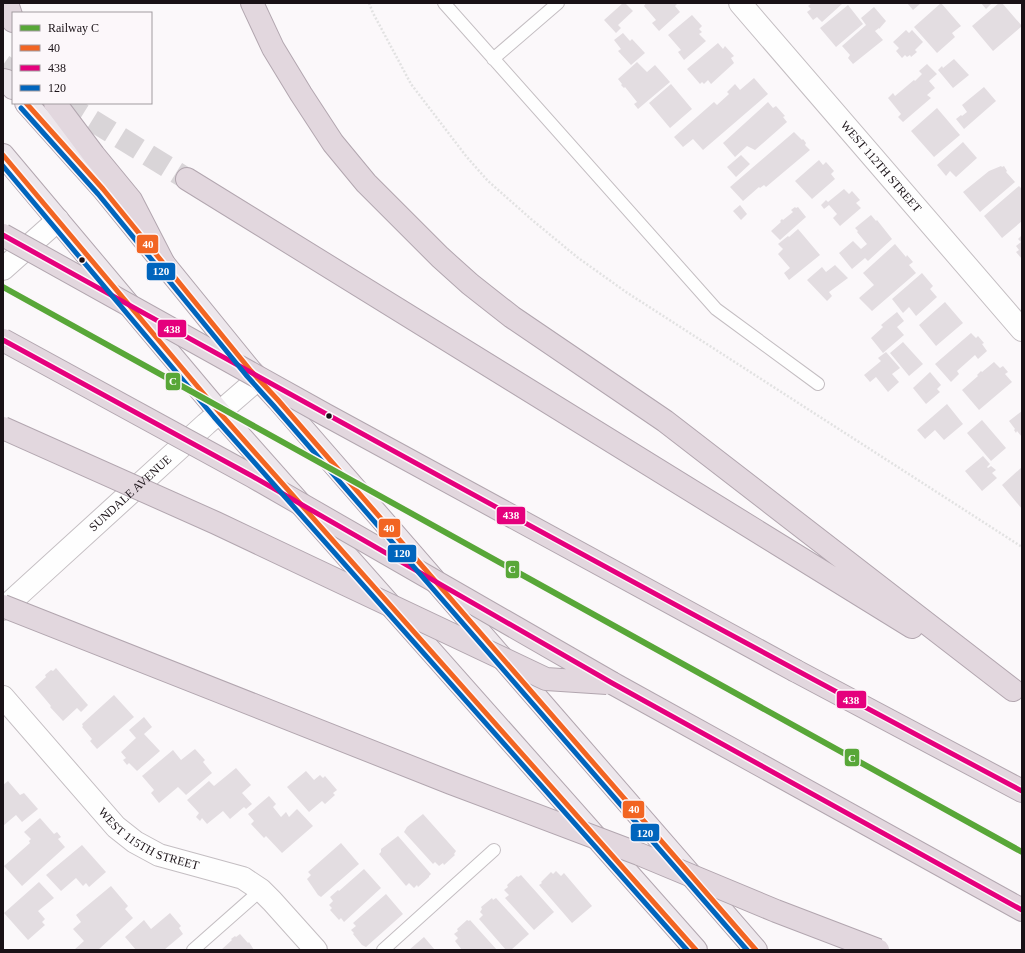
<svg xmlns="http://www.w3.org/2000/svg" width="1025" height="953" font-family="Georgia,serif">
<rect width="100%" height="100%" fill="#fbf8fa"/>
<!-- building -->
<path fill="#e3dde1" d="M623,3H625L633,11L618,25L621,28L616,33L604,20Z
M646,3H678L675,6L680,12L659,31L652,23L656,20L644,6Z
M812,3H840L842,4L822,22L817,17L813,20L807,12L811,9L808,6Z
M907,3H921L913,10Z
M941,3L961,26L952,33L955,37L937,53L914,27Z
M981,3H992L986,9Z
M999,3H1002L1022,26L993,51L972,26Z
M848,5L863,24L836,47L820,28Z
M874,7L886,21L879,29V28L875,31L883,40L853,64L848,58L850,55L842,46L866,25L861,18Z
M692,15L702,26L699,29L702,32L699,34L706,41L684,60L678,52L681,50L668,35Z
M906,30L909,33L912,30L923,42L915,50L917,52L911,57L910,55L907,57L905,55L902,58L896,51L899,48L893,42Z
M623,33L630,41L632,39L645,53L631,65L618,51L621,49L614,40Z
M718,43L723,49L725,46L734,56L731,58L734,63L711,84L708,80L704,84L702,82L700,84L687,69Z
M954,59L969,75L953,88L938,70L942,66L943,68Z
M637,62L647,72L655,65L670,82L638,109L634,104L637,102L625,87L624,88L621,85L622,84L618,79Z
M927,64L937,74L929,81L935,88L927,95L931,98L903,122L898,117L901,114L888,98L893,93L895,96L914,80L915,81L922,74L919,71Z
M754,78L768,94L703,150L693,139L683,147L674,137L714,102L717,105L729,94L727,92L735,84L740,90Z
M671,84L692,109L670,128L649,103Z
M984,87L996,101L964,129L956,119L961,115L962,116L967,112L962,105Z
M768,102L773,108L776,106L785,116L783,117L787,122L755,150L747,146L735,157L723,143Z
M937,108L960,135L934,157L911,131Z
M794,132L802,140L803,139L806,143L805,145L810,150L766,187L764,185L760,188L759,187L743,201L730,187Z
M963,142L977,158L956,177L950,171L946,176L937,165Z
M741,155L750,164L736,177L727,167Z
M819,160L823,165L826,162L834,171L831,174L835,179L812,199L795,181Z
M1001,166L1002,167L1004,166L1007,171L1006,172L1015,182L980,212L963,192L989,171Z
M1019,186L1022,189V221L1002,238L984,216Z
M844,189L849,194L852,191L860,200L856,203L861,208L840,226L833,218L837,214L829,205L824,209L821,205L826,200L828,202Z
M740,205L747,214L741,220L733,211Z
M795,207L796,208L798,207L806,217L780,240L771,231L781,222L780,221L782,219L783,220L793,212L791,210Z
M871,215L876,221L877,220L892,239L868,261L865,258L852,269L839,253L853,241L861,249L867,244L857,232L858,231L855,228Z
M798,229L820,255L789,280L784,273L790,268L778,254L783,249L778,244L788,236L789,237Z
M1022,235V259L1016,252L1019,250L1016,246L1021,242L1018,239Z
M895,244L906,257L907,255L913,262L909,265L916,273L872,311L859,298L874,285L863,273Z
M835,265L848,278L829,292L832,296L827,301L807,280L822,267L826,272Z
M922,273L933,286L930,289L937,297L916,316L909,307L903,313L892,299Z
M945,302L963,323L936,346L919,325Z
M897,312L904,321L897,327L904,335L883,353L871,338L883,327L881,325Z
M971,333L976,338L978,336L984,343L982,344L987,351L978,359L975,355L957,371L959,374L951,382L935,364Z
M903,342L923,364L909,376L890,353Z
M886,352L900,368L892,374L899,382L888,392L876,377L870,382L864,375L881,361L878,358Z
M994,362L1000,368L1003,366L1008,372L1005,374L1012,382L979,410L962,390L978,376L977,375L981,371L982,372Z
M930,372L941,385L937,389L940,392L926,404L913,388Z
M947,404L963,424L944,440L935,430L925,439L917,430Z
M1022,411V437L1017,431L1016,433L1014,430L1015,429L1009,421Z
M982,420L1006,448L991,461L967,433Z
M983,456L990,464L987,467L988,468L991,466L996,470L992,473L997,478L982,491L965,471Z
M1022,467V509L1002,485Z
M56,668L88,705L81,712L77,708L63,721L50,707L51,706L35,687L46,677L45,675L51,670L53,671Z
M114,695L134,717L97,749L90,741L92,739L82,727L83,726L82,724Z
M144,717L152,727L144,734L160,751L137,771L129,763L127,765L123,760L126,758L121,752L136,738L129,730Z
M195,749L205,760L203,762L212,773L186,795L178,787L159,803L151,793L154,790L142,776L173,750L181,760Z
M236,768L251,785L242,793L252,804L246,809L244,807L230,819L223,811L207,824L202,818L200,821L196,817L199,813L187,800L209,781L214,786Z
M306,771L314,780L320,775L323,778L325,776L337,790L333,793L335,795L325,804L322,801L309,812L287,787Z
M8,781L20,795L24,793L38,809L22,822L16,815L3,826V785Z
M269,796L276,804L273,807L281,817L286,812L289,817L297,809L313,826L282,853L266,836L264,838L251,824L254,821L248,814Z
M423,814L456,851L454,854L455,855L444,865L443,863L439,866L435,862L433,864L404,832L407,827Z
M40,818L54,834L57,832L61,837L58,839L65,847L22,886L4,866L30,843L29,841L31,839L24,832Z
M398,836L431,874L429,876V877L418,887L417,885L414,888L409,883L406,886L379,854L381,852V849Z
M341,843L359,864L321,897L318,895L307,879L311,875L308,872Z
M82,845L106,872L89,887L86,883L83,886L76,878L61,891L46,875Z
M364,869L381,888L344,922L341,918L339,920L330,910L332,908L329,905L333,901L330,897L338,890L339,891Z
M556,871L561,876L564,873L592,906L572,923L539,885L542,883L541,882L551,872L553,874Z
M521,875L554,912L534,930L505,898L509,895L504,890L508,887L507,885L517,876L518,877Z
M39,882L54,898L38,911L45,919L42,922L45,925L28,940L4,913Z
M111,886L128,906L125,909L133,918L98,950H74L84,941L73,929L81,922L76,915Z
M386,894L403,914L366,947L362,945L353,934L354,933L351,930L356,926L353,923Z
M492,898L493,900L496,898L529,934L511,950H506L479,919L483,915L480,912L482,909L481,907Z
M170,913L181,926L179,928L183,934L164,950H136L125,937L144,920L151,929Z
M467,920L469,921L470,920L497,950H462L455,941L458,938L454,934L458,931L457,929Z
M240,934L248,943L249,942L254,950H221L232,940L231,939L235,936L236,937Z
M424,937L435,950H409Z"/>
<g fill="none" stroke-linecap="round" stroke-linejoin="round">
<!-- highway-tunnel -->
<path stroke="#d9d5d8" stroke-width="22" stroke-dasharray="22 11" stroke-linecap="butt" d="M3,65L13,72
M64,103L187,179"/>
<!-- lane casing -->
<g stroke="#c4bec2" stroke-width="14">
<path id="lane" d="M444,3L716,309L818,384
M493,59L558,3
M193,950L261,890
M383,950L494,850"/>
</g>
<!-- street casing -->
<g stroke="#c4bec2" stroke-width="24">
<g id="street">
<path id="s1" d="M740,3L1022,330"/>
<path d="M3,269L58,220"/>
<path id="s2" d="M3,609L206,424L258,379"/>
<path id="s3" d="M3,697L116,827L135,842L159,855L243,878L261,890L272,901L316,950"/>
</g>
</g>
<!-- primary casing -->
<g stroke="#b2a6af" stroke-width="24">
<path id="primary" d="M3,80L7,81L13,88
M26,103L103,189L251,371L278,400L756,950
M3,155L219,412L696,950"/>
</g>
<!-- highway casing -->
<g stroke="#b2a6af" stroke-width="24">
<path id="highway" d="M7,3L13,21
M252,3L273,48L301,94L333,143L366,183L440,257L470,284L512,317L665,421L1013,690
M55,103L94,155L131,200L165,266
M187,179L912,627
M796,671L1022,791
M612,683L1022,910"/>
</g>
<!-- path -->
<path stroke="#e2e2e2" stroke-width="2.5" stroke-dasharray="2 2" stroke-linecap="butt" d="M369,3L373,13L411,84L466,156L488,181L531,219L577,257L626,292L1022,547"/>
<!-- lane -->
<use href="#lane" stroke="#fefefe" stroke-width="12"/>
<!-- street -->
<use href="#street" stroke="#fefefe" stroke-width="22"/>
<!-- primary -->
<use href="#primary" stroke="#ede7ec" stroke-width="22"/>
<!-- highway -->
<use href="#highway" stroke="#e2d7de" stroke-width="22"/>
<!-- highway-bridge casing -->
<g stroke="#b2a6af" stroke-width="24" stroke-linecap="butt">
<path id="highway-bridge" d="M3,235L326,415L796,671
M3,340L252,476L612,683
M3,428L216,523L546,679L607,683
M3,606L451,783L639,854L776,911L878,950"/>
</g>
<!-- highway-bridge -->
<use href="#highway-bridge" stroke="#e2d7de" stroke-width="22"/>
<!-- bus-1 casing -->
<g stroke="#fcf7fa" stroke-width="8">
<path id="bus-1" d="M26,103L103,189L251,371L278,400L756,950
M3,155L219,412L696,950"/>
</g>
<!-- bus-2 casing -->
<g stroke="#fcf7fa" stroke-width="8">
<path id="bus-2" d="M3,235C341,423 680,609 1022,791
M3,340L252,476L612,683L1022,910"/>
</g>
<!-- bus-3 casing -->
<g stroke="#fcf7fa" stroke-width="8">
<path id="bus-3" d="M21,108L98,194L246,375L273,405L747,950
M3,166L214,417L687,950"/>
</g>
<!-- bus-1 -->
<use href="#bus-1" stroke="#f26522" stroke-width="5"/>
<!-- bus-2 -->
<use href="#bus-2" stroke="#e5007d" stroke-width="5"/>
<!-- bus-3 -->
<use href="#bus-3" stroke="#0065bd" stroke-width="5"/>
<!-- rail-1 casing -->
<g stroke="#fcf7fa" stroke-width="9">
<path id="rail-1" d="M3,287L1022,852"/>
</g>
<!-- rail-1 -->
<use href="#rail-1" stroke="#58a738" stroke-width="6"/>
</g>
<!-- markers -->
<g fill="#191116" stroke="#fcf7fa" stroke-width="1.5">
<circle cx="82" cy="260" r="3.5"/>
<circle cx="329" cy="416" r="3.5"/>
</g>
<g text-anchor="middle" stroke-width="4" stroke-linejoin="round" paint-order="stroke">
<!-- street labels -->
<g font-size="12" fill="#191116" stroke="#fcf7fa">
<text dy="4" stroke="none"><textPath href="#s1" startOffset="216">WEST 112TH STREET</textPath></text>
<text dy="4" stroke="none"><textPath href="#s2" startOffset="172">SUNDALE AVENUE</textPath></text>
<text dy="4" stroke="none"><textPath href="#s3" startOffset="207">WEST 115TH STREET</textPath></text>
</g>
</g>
<g stroke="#fcf7fa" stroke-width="1.5">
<rect x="136" y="234" width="23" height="20" rx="4" fill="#f26522"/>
<rect x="146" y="262" width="30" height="19" rx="4" fill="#0065bd"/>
<rect x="157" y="319" width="30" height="19" rx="4" fill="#e5007d"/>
<rect x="165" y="372" width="16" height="19" rx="4" fill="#58a738"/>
<rect x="496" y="506" width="30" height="19" rx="4" fill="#e5007d"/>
<rect x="378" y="518" width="23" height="20" rx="4" fill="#f26522"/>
<rect x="387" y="544" width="30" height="19" rx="4" fill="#0065bd"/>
<rect x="505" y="560" width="15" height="19" rx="4" fill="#58a738"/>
<rect x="836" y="690" width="31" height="19" rx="4" fill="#e5007d"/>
<rect x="844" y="748" width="16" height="19" rx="4" fill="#58a738"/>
<rect x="622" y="800" width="23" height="19" rx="4" fill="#f26522"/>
<rect x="630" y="823" width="30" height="19" rx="4" fill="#0065bd"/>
</g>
<g font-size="11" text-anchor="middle" font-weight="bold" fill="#fff">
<text x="148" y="248">40</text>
<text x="161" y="275">120</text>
<text x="172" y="333">438</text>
<text x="173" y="385">C</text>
<text x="511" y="519">438</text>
<text x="389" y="532">40</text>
<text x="402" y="557">120</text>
<text x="512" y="573">C</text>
<text x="851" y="704">438</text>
<text x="852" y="762">C</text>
<text x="634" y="813">40</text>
<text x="645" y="837">120</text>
</g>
<!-- border -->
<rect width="1025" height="953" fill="none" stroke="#191116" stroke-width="8"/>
<!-- legend -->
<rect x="12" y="12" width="140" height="92" fill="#fcf7fa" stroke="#a19b9f"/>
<rect x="20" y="25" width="20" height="6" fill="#58a738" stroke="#a19b9f"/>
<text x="48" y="32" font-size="12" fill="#191116">Railway C</text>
<rect x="20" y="45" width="20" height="6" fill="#f26522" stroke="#a19b9f"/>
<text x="48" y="52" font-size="12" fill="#191116">40</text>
<rect x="20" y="65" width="20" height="6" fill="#e5007d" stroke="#a19b9f"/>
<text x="48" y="72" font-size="12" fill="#191116">438</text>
<rect x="20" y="85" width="20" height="6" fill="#0065bd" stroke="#a19b9f"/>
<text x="48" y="92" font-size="12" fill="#191116">120</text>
</svg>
